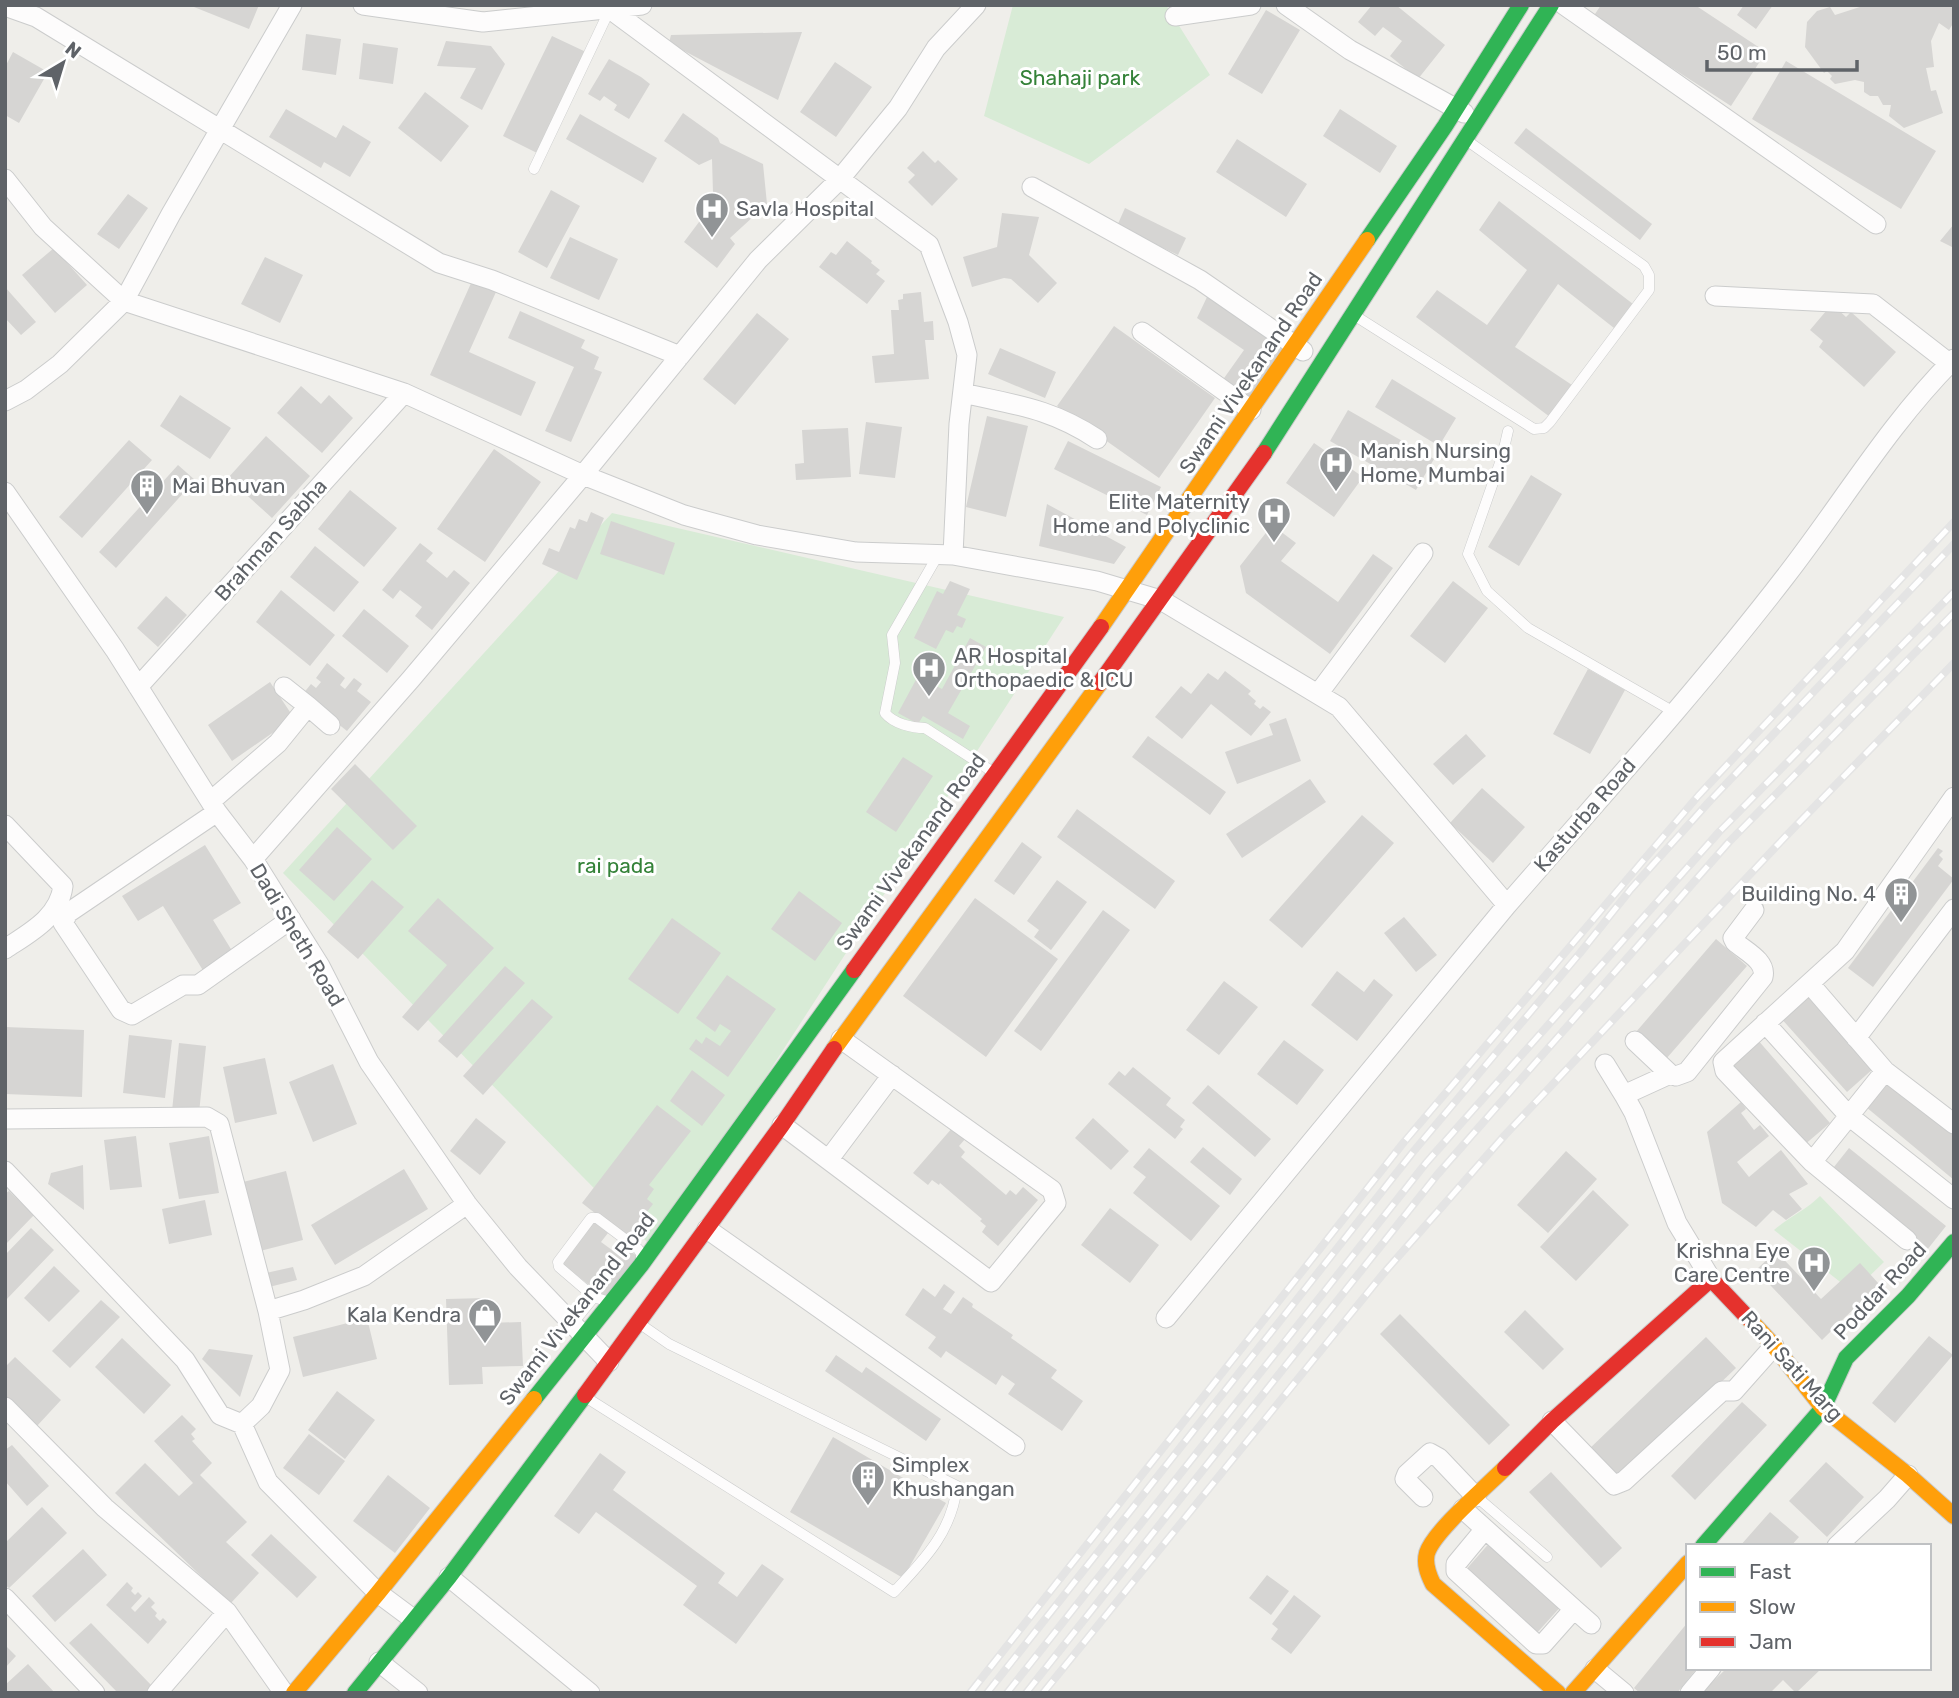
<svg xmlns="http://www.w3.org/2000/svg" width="1959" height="1698" font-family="Rubik,sans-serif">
<rect width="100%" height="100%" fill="#efeeea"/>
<!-- green -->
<path fill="#d8ebd6" d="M1013,5H1166L1210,75L1089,164L984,116Z
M612,513L1064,617L654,1249L283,873Z
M1820,1196L1884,1262L1853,1292L1774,1230C1789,1217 1806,1210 1820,1196Z"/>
<!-- building -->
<path fill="#d6d5d3" d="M189,5H259L249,29Z
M1372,5H1396L1445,45L1418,79L1390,56L1402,41L1383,27L1375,36L1358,22Z
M1601,5H1695L1766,52L1731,106L1593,17Z
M1744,5H1773L1756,29L1737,15Z
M1866,5H1954V22L1949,30L1939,23L1931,41L1934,67L1926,68L1931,91L1936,90L1943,113L1904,128L1889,116L1891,105H1883L1878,96H1870L1864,92V82L1855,80L1835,84L1830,79L1832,76L1827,71L1824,73L1805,47L1807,22L1817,11L1830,7L1835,15Z
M1266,10L1300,30L1262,94L1228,74Z
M802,32L778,100L669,43L671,35Z
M306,34L341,39L336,75L302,70Z
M552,36L586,52L537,153L503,136Z
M446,41L491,46L505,64L482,110L460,98L476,68L437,66Z
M363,43L398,48L393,84L359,79Z
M13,52L48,72L19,123L5,115V67Z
M609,59L641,77L650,84L629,119L614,110L617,105L604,96L600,101L588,94Z
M1786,61L1936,151L1901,209L1752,119Z
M835,62L872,87L836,137L800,112Z
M425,92L469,126L441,162L398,128Z
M286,109L336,138L343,125L371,142L350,177L324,162L321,168L269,137Z
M1340,109L1397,146L1380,173L1323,136Z
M683,113L718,138L720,143L763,164L767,204L730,238L735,244L717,268L684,242L702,218L714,227L712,159L699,165L664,141Z
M580,114L657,158L643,183L566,139Z
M1526,128L1652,224L1640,240L1514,143Z
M1237,139L1307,184L1286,217L1216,172Z
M923,151L935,163L938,160L958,179L932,206L908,182L915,175L907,168Z
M551,190L580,206L547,268L518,252Z
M128,194L148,208L119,249L97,234Z
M1499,201L1633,304L1614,328L1558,284L1515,347L1572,385L1550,417L1416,317L1437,290L1487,325L1527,270L1479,230Z
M1125,208L1186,238L1178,255L1117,226Z
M1002,213L1039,217L1029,255L1057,283L1038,303L1011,279L1004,278L972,287L963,257L997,247Z
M1954,224V248L1940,241Z
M570,237L618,259L599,300L550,278Z
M847,241L872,261L871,263L880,270L876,274L885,281L867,304L819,267L831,252L836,255Z
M54,248L87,285L55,313L22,275Z
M265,257L303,275L280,323L241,304Z
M472,281L496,292L469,352L536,382L521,416L430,375Z
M5,287L36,322L21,335L5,318Z
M921,292L924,322L933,321L934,340H925L929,379L875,383L872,356L894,354L891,310H899L898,300L903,299V294Z
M1207,297L1285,348L1250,401L1222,381L1244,350L1197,318Z
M1832,304L1846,317L1851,312L1896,352L1864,387L1819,347L1823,341L1810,330Z
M520,311L585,340L581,348L599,357L594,369L602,372L571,442L545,431L574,367L508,338Z
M757,313L789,339L735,405L703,379Z
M1114,326L1215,398L1159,478L1057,406Z
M1000,348L1056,372L1045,398L988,374Z
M1392,379L1456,418L1439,446L1375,407Z
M301,386L321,404L329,395L353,418L322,453L277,413Z
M180,395L231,428L210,459L160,426Z
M1348,410L1434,459L1416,490L1330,441Z
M987,416L1028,426L1006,517L966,507Z
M866,422L902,427L895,478L859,474Z
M848,428L851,477L796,480L795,464L804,463L802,430Z
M266,436L310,476L272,518L228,478Z
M129,440L152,460L82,538L59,517Z
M1068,441L1161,487L1147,515L1054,469Z
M1314,443L1363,477L1334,517L1286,483Z
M494,449L541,482L485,562L437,529Z
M178,465L195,480L116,568L99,552Z
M1531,475L1562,494L1519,566L1488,547Z
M350,490L397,528L364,567L318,529Z
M1047,504L1126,547L1114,564L1039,546Z
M591,512L604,518L577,580L542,564L549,548L559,552L570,527L575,529L579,519L587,522Z
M611,521L675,543L664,575L600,554Z
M1272,525L1296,543L1281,561L1338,602L1373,554L1393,568L1330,654L1246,593L1240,566Z
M420,543L433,553L426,561L447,578L454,570L470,583L432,630L415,616L422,607L400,590L393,599L382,590Z
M315,546L359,582L334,612L290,577Z
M950,581L970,589L957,615L966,619L962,628L957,626L953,633L946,630L936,649L914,638L937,591L943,594Z
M1453,581L1488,608L1445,663L1410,636Z
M281,590L335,635L310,666L256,622Z
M166,596L187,615L158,647L137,628Z
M364,609L409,646L387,673L342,636Z
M970,638L986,647L948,713L970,726L963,739L923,716L918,724L898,713L918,676L942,689Z
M327,663L345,678L340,685L345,689L354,678L362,684L357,691L371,702L347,731L302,695L311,684L316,688L321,682L316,678Z
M1588,669L1625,690L1590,754L1553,734Z
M1225,671L1251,691L1248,694L1256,701L1254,704L1260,709L1263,706L1271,712L1251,736L1211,704L1182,739L1155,717L1181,686L1191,694L1208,673L1218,680Z
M270,682L294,718L232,761L208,725Z
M1286,718L1301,761L1237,784L1225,752L1273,735L1269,724Z
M1466,734L1486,756L1453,785L1433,764Z
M1148,736L1226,792L1210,815L1132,757Z
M903,757L933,776L896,832L866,812Z
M355,764L417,826L393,850L331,789Z
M1310,779L1326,802L1242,858L1226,834Z
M1482,788L1525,827L1493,863L1450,823Z
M1077,809L1175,881L1155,909L1057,837Z
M1362,815L1394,843L1302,948L1269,920Z
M337,827L372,859L334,901L299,870Z
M1022,842L1042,857L1014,895L994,881Z
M205,845L241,903L213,920L234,954L204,972L163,906L138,921L122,896Z
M1938,848L1943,851L1939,855L1943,859L1938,866L1954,879L1873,987L1848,968Z
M372,880L404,907L358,959L327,932Z
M1057,880L1087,902L1051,950L1034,937L1039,930L1027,921Z
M799,891L842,923L815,961L771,929Z
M438,898L494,948L418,1031L402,1017L447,965L408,931Z
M975,898L1058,959L986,1057L903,996Z
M1103,910L1130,930L1041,1051L1014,1031Z
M1404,917L1437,955L1416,972L1384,933Z
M672,918L721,953L678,1014L628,979Z
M1716,939L1747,966L1666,1059L1636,1032Z
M505,966L525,983L457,1058L438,1041Z
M1337,971L1364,992L1374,979L1393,995L1357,1041L1311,1005Z
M727,975L776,1009L728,1077L689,1049L696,1039L702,1044L706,1037L720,1046L731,1031L720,1024L715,1032L696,1018Z
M1224,981L1258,1007L1219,1055L1186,1030Z
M1806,992L1874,1068L1847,1092L1779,1016Z
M532,999L553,1017L483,1095L463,1076Z
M5,1027L84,1030L82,1097L5,1094Z
M129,1035L172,1040L165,1098L123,1093Z
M1757,1039L1830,1123L1803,1146L1730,1062Z
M1284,1040L1324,1070L1297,1105L1257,1074Z
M179,1043L206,1046L199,1113L172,1111Z
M265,1058L277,1114L235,1123L223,1067Z
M333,1064L357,1124L313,1142L289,1082Z
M1133,1067L1171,1098L1166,1105L1185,1120L1180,1127L1183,1129L1175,1139L1108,1084L1119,1071L1125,1076Z
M692,1070L725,1095L702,1126L670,1101Z
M1887,1081L1954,1136V1180L1866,1107Z
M1208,1085L1271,1139L1255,1157L1192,1103Z
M1741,1102L1746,1109L1741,1113L1754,1130L1760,1125L1769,1136L1737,1162L1749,1177L1781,1150L1808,1184L1789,1194L1802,1209L1786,1220L1773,1210L1756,1227L1722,1203L1707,1132Z
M657,1105L691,1131L649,1185L654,1189L647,1199L653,1204L627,1238L582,1203Z
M476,1118L506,1142L480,1175L450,1151Z
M1093,1118L1129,1151L1111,1170L1075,1138Z
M953,1127L966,1138L959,1146L965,1152L961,1157L1006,1195L1010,1190L1016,1195L1023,1187L1038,1200L998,1246L982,1232L986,1226L980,1221L982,1219L940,1183L939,1185L932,1180L928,1185L913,1173Z
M136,1136L142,1187L110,1190L104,1140Z
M209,1136L219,1193L179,1199L169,1143Z
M1203,1147L1242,1179L1230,1195L1190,1162Z
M1149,1148L1220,1206L1191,1241L1133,1193L1146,1177L1133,1167Z
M1849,1148L1946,1226L1927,1250L1830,1172Z
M1566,1151L1597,1179L1548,1233L1517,1205Z
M83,1165L84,1210L48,1184L51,1173Z
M404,1169L428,1209L335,1265L311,1225Z
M286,1171L303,1240L260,1251L243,1182Z
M1593,1190L1629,1225L1576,1281L1540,1247Z
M9,1191L34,1215L5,1245V1194Z
M205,1200L212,1235L169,1244L162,1209Z
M1110,1208L1159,1245L1130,1283L1081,1245Z
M594,1222L608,1233L601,1242L612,1250L619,1242L638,1257L606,1298L562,1264Z
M31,1228L54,1250L5,1301V1255Z
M1776,1251L1821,1299L1860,1263L1879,1284L1822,1340L1756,1270Z
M54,1266L80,1291L49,1322L24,1298Z
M293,1267L297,1280L269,1287L266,1273Z
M944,1284L955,1292L943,1309L951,1314L963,1297L973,1304L972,1307L1013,1335L1011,1338L1057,1370L1051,1378L1083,1401L1062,1431L1008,1394L1015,1384L1002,1375L996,1385L946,1351L941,1358L928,1348L936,1337L905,1315L923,1288L935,1297Z
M487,1298L488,1323L521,1322L523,1366L482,1367L483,1384L449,1385L446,1299Z
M101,1300L120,1317L70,1368L52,1351Z
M1525,1310L1564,1349L1543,1370L1504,1332Z
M1400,1314L1510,1425L1489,1445L1380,1334Z
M367,1318L377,1359L303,1377L293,1337Z
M1929,1336L1953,1355L1895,1423L1872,1403Z
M1706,1337L1736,1368L1617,1482L1587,1451Z
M122,1338L171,1385L144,1414L95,1367Z
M209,1349L253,1355L240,1397L202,1359Z
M836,1355L862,1373L866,1367L941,1419L926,1441L825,1371Z
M15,1357L61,1400L37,1426L5,1397V1367Z
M337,1391L375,1420L345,1459L308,1430Z
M1742,1402L1767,1425L1695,1500L1671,1476Z
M182,1415L196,1429L191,1434L195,1439L192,1441L212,1463L200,1475L247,1522L226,1542L259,1573L230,1604L115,1493L145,1463L179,1496L193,1483L154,1441Z
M309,1434L345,1461L319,1495L283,1468Z
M833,1437L946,1503L903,1578L790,1512Z
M12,1445L49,1486L27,1506L5,1481V1450Z
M600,1453L626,1472L613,1490L725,1573L718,1583L737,1597L762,1564L784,1579L736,1644L683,1605L697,1586L596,1512L579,1534L554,1516Z
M1826,1462L1864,1497L1827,1537L1789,1501Z
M1551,1472L1622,1548L1601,1568L1529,1492Z
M388,1475L430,1508L395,1553L353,1521Z
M42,1507L67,1533L9,1588L5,1585V1543Z
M1770,1512L1799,1537L1791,1546H1740Z
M271,1534L317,1577L297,1598L251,1555Z
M1492,1540L1564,1603L1535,1635L1463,1573Z
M83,1549L107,1575L55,1622L32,1596Z
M1267,1575L1289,1591L1271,1615L1249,1598Z
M127,1582L133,1588L131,1591L135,1595L138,1592L142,1596L131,1608L135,1612L149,1597L155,1603L151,1607L157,1613L155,1616L160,1621L163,1618L167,1622L148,1644L106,1605Z
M1294,1595L1321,1616L1291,1654L1271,1639L1278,1629L1272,1624Z
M1688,1622V1668H1697L1677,1693H1640L1634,1688Z
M91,1623L153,1687L147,1693H118L69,1643Z
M5,1645L16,1656L5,1668Z
M28,1664L55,1693H5V1685Z
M1727,1668H1822L1796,1693L1783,1680L1770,1693H1701Z"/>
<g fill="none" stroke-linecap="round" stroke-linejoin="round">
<!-- lane casing -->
<g stroke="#cbcccc" stroke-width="11">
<path id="lane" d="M534,169L610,9
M1357,317L1534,429L1544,428L1550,422L1649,290V275L1644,266L1469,142
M1508,431L1502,457L1468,554L1487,591L1528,628L1674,712
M938,555L892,635L895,663L885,713C894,724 912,728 925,728L993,772
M594,1297L559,1267L558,1262L591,1218H597L638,1249L642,1255L641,1257
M572,1324L594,1297L606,1301
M587,1398L894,1592C924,1560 952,1532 957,1486L669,1344L643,1326
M1478,1498L1547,1557"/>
</g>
<!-- street casing -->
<g stroke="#cbcccc" stroke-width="21">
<path id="street" d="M363,5L483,22L642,5
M1286,5L1350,50L1464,113
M1564,5L1876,224
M5,6L36,17L439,263L492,280L680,356
M610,9L929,245L958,322L967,355L959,424L953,555
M1175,16L1251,5
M5,179L43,227L124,301L404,393L583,475L684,515L757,535L856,552L953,555L1097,581L1161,600L1339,707L1507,905C1601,797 1697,691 1785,577C1841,505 1889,424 1954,359
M1032,187L1200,280L1303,351
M1715,296L1873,304L1949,363
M1142,332L1251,410
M963,393C1015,405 1050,408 1097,439
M5,401L26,390L60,364L124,301L171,214L292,5
M5,492L115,650L217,812L253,859L320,966L369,1062L467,1204L518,1267L609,1362
M138,687L404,393
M1318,694L1423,553
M308,706L330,725
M211,801L278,743L308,706L284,687
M217,812L68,913L63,923L121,1010L132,1015L183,985H198L291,919
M5,825L63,886C59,918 29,933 5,949
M253,859L411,679L583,475L758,260L839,180L898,108L936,48L976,5
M1810,984L1885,1071L1954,1124
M1765,1023L1849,1116L1954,1199
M1856,1038L1954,909
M1635,1041L1670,1074L1676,1076L1687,1072L1763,977C1767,961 1745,951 1735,942L1733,938L1754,910
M1605,1064L1624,1095
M1670,1074L1624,1095L1634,1113L1677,1223L1711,1279
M5,1119L207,1117L219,1124L268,1311L280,1370L261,1406L242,1424
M782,1125L991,1282L1056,1203L1052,1190L841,1039
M829,1159L892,1075
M1812,1162L1885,1071
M5,1171L185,1360L220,1415L242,1424L268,1482L378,1593L413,1619
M707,1229L1015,1446
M1907,1240L1812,1162L1725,1071L1723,1062L1845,951L1954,797
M268,1311L304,1300L364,1276L467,1204
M1166,1318L1507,905
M5,1407L105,1508L227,1612L284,1693
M1552,1421L1614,1485L1624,1481L1722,1391H1734L1774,1346
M1423,1497L1405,1479L1407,1474L1430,1453L1439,1458L1476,1497
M1463,1509L1574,1609L1543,1644H1536L1456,1571V1564L1485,1529
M1837,1546L1887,1499L1908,1475
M449,1577L590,1693
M5,1598L95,1693
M1574,1609L1591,1624
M379,1662L418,1693
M1595,1669L1624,1693
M157,1693L227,1612
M1690,1693L1711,1668"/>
</g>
<!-- fast casing -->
<g stroke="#cacacb" stroke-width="18">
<path id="fast" d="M1367,240L1445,126L1521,5
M1264,453L1551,5
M534,1399L641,1265L854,970
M1703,1546L1823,1408L1846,1358L1908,1296L1954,1242
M355,1693L449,1577L585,1395"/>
</g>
<!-- slow casing -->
<g stroke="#cacacb" stroke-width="18">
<path id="slow" d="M1101,627L1367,240
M834,1049L1100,683
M1748,1318L1774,1346L1823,1408L1908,1475L1954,1516
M1505,1468C1486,1487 1434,1531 1427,1553C1424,1564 1428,1574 1433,1584L1558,1693
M294,1693L378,1593L534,1399
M1573,1693L1688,1563"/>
</g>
<!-- jam casing -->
<g stroke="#cacacb" stroke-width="18">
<path id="jam" d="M1100,683L1264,453
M854,970L1101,627
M585,1395L782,1125L834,1049
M1505,1468L1552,1421L1711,1279L1748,1318"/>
</g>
<!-- lane -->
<use href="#lane" stroke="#fdfcfc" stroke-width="10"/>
<!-- street -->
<use href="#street" stroke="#fdfcfc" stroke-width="19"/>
<!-- fast -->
<use href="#fast" stroke="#30b455" stroke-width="16"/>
<!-- slow -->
<use href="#slow" stroke="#ff9f0a" stroke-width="16"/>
<!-- jam -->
<use href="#jam" stroke="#e5322d" stroke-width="16"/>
<!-- rail casing -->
<g stroke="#e4e4e4" stroke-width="8">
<path id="rail" d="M970,1693L1404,1142L1698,796L1954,522
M987,1693L1413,1152L1580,953L1631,889L1708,803L1954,544
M1007,1693L1426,1163L1719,832L1954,592
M1026,1693L1437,1175L1729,842L1954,613
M1043,1693L1383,1274L1505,1135L1786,836L1954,663"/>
</g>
<!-- rail -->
<use href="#rail" stroke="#fff" stroke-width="5" stroke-dasharray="16" stroke-linecap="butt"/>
</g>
<!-- icons -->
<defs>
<g id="hospital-pin" transform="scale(1.75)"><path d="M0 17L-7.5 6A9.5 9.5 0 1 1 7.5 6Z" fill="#919496" stroke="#fff"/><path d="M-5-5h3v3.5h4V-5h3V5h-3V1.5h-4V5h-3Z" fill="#fff"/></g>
<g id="building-pin" transform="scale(1.75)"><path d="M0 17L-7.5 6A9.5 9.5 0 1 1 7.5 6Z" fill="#919496" stroke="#fff"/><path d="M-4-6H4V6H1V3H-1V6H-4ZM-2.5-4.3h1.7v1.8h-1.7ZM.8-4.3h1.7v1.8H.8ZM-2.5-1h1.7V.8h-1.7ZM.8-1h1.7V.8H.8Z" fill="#fff"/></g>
<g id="shop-pin" transform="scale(1.75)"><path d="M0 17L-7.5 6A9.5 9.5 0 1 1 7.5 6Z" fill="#919496" stroke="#fff"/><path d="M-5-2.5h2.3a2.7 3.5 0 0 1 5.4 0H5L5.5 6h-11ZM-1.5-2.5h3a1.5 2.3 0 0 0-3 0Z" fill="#fff"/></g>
</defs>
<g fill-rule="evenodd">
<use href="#hospital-pin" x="712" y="209"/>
<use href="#hospital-pin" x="1336" y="463"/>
<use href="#building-pin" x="147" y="486"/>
<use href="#hospital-pin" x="1274" y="514"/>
<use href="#hospital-pin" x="929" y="668"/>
<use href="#building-pin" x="1901" y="894"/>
<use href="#hospital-pin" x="1814" y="1263"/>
<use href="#shop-pin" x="485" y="1315"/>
<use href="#building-pin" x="868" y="1477"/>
</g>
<g text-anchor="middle" stroke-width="6" stroke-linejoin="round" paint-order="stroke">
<!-- park labels -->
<g font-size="21" fill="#348238" stroke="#fff">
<text x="1080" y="85">Shahaji park</text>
<text x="616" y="873">rai pada</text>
</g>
<!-- poi labels -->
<g font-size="21" fill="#5f6368" stroke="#fff" text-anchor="start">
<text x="736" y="216">Savla Hospital</text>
<text x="1360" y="458">Manish Nursing<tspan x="1360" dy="24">Home, Mumbai</tspan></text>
<text x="172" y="493">Mai Bhuvan</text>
<text x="1250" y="509" text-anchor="end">Elite Maternity<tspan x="1250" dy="24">Home and Polyclinic</tspan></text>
<text x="954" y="663">AR Hospital<tspan x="954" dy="24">Orthopaedic &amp; ICU</tspan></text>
<text x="1876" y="901" text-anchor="end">Building No. 4</text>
<text x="1790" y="1258" text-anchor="end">Krishna Eye<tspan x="1790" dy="24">Care Centre</tspan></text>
<text x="461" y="1322" text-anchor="end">Kala Kendra</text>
<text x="892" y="1472">Simplex<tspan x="892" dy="24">Khushangan</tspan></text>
</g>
<!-- street labels -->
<g font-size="21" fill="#5f6368" stroke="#fff">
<text transform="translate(1251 373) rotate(-56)" y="7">Swami Vivekanand Road</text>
<text transform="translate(271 540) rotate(-48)" y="7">Brahman Sabha</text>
<text transform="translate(1585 815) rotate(-49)" y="7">Kasturba Road</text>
<text transform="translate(911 852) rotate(-54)" y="7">Swami Vivekanand Road</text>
<text transform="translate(297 935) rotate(59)" y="7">Dadi Sheth Road</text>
<text transform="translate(1880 1291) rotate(-47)" y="7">Poddar Road</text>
<text transform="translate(577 1309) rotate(-52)" y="7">Swami Vivekanand Road</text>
<text transform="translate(1792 1366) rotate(48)" y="7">Rani Sati Marg</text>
</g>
</g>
<!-- border -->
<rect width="1959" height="1698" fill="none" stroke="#5f6368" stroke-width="14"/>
<!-- legend -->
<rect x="1686" y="1544" width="245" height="126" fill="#ffffff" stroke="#bfc1c3" stroke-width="2"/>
<rect x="1700" y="1567" width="35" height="10" fill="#30b455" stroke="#bfc1c3" stroke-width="2"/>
<text x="1749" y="1579" font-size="21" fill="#5f6368">Fast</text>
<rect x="1700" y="1602" width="35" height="10" fill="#ff9f0a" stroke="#bfc1c3" stroke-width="2"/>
<text x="1749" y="1614" font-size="21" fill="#5f6368">Slow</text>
<rect x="1700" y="1637" width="35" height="10" fill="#e5322d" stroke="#bfc1c3" stroke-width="2"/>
<text x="1749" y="1649" font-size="21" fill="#5f6368">Jam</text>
<!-- north arrow -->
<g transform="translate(63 63) rotate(38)" stroke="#ffffff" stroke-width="5" paint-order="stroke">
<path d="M0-5L12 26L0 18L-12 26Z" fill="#5f6368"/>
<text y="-10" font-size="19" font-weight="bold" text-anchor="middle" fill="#5f6368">N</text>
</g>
<!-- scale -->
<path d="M1707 60v10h150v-10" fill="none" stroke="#5f6368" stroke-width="3.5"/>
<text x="1717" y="60" font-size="21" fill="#5f6368" stroke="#ffffff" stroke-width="5" paint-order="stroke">50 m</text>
</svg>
